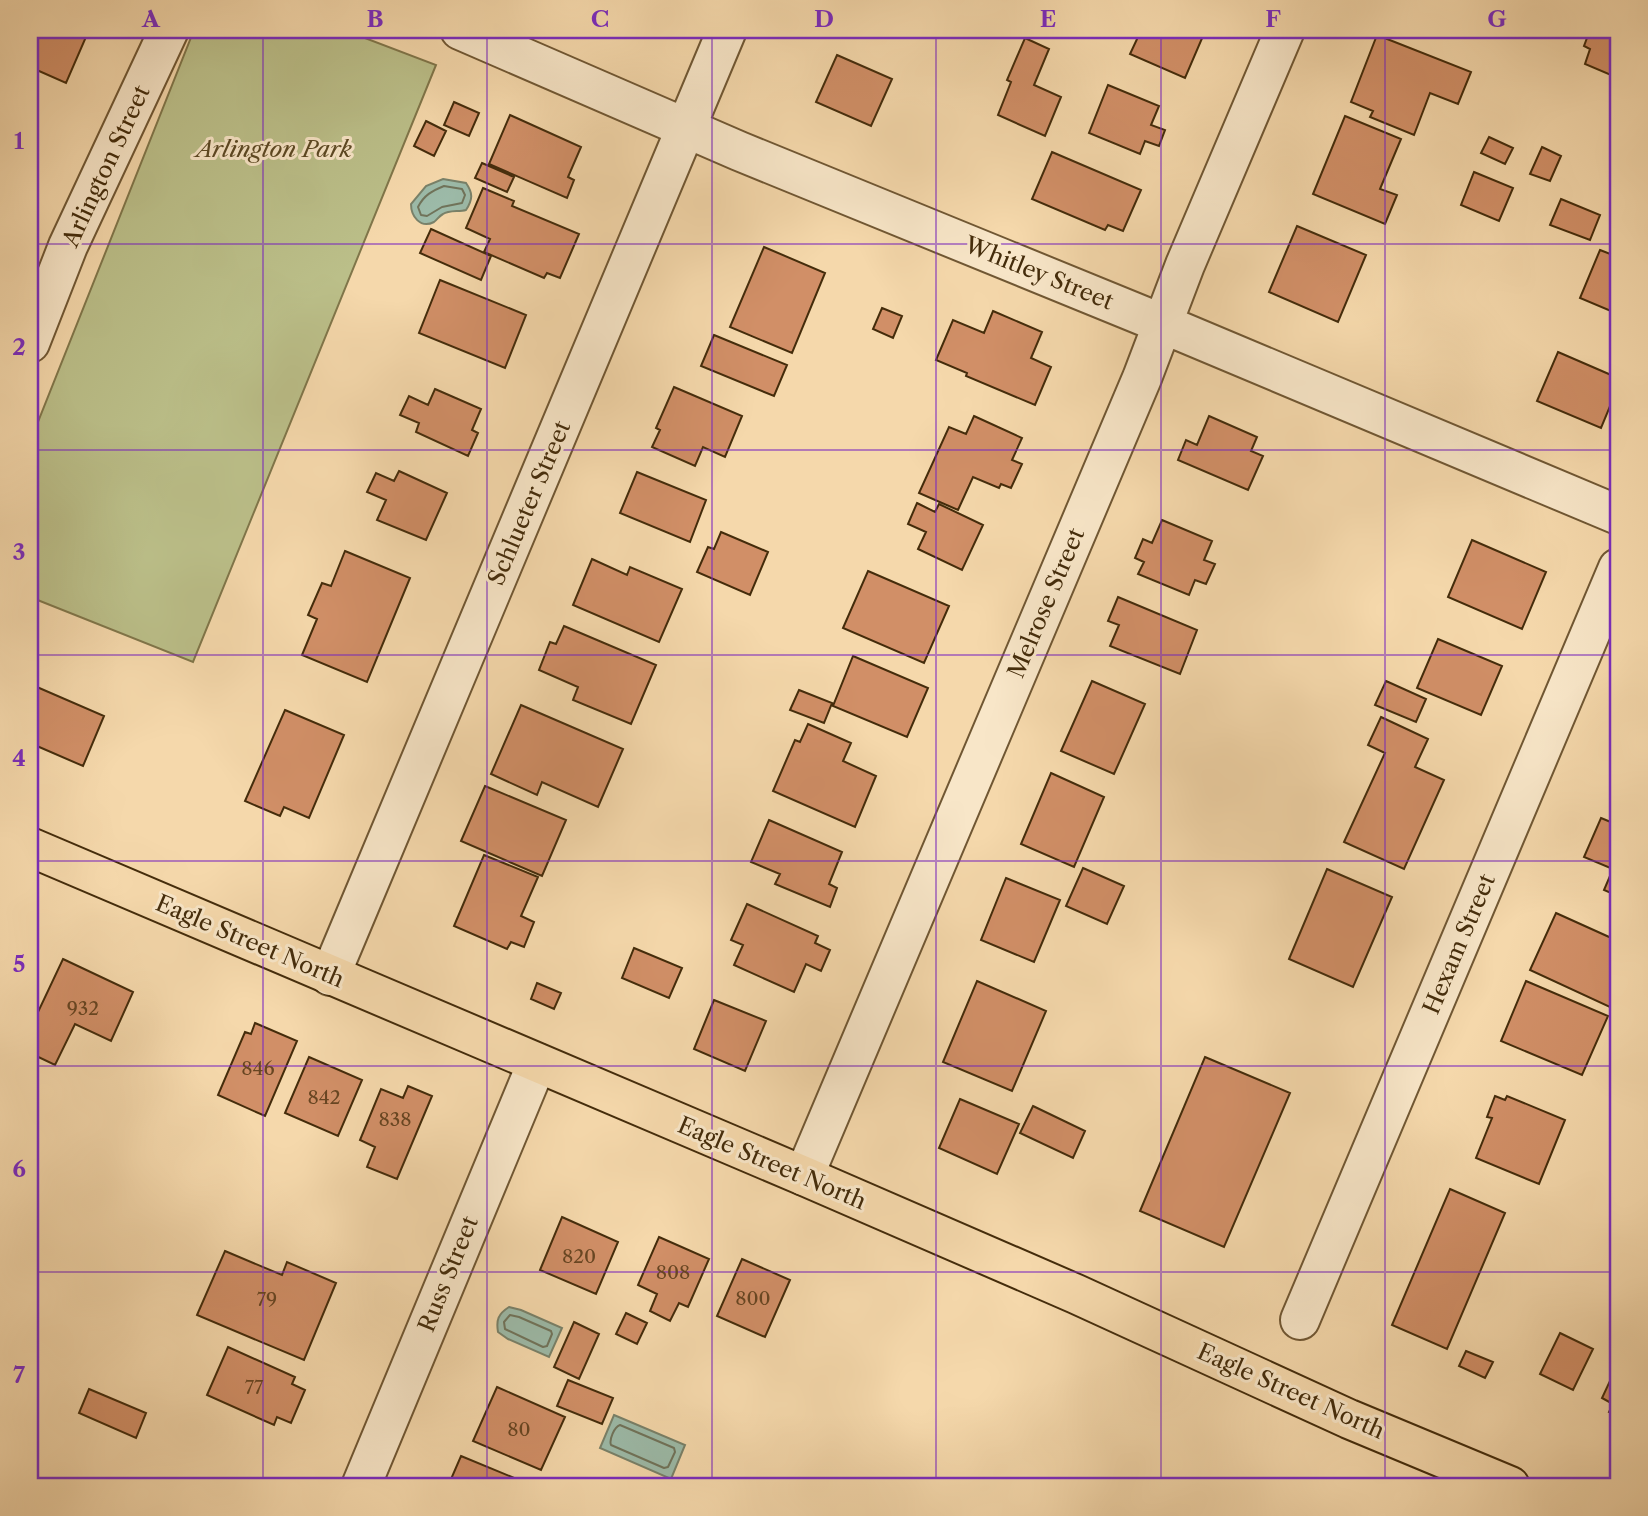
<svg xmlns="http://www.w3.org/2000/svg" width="1648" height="1516" font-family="'Libre Caslon Text',serif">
<rect width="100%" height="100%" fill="#f5d8ab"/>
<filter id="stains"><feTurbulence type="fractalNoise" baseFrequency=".00286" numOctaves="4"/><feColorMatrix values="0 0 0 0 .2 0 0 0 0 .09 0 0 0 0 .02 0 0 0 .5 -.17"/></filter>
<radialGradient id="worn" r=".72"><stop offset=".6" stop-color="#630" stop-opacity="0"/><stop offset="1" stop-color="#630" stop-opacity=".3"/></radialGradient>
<!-- green -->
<path fill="#bbbf89" stroke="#80764a" stroke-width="2" d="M194,30H344L436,65L193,662L30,597V442Z"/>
<!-- water -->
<path fill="#9cbaa8" stroke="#798169" stroke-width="2" d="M443,179L466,183C473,193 473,199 466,210C459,212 449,210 443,214C439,216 437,220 434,222C420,229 411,216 411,204L426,186Z
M509,1307L521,1310L562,1328L549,1357L508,1339L498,1332C496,1320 498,1314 509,1307Z
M614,1415L685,1445L671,1479L600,1448Z"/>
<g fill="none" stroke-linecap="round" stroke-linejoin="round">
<!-- shore -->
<path stroke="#70735a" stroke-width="2" d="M444,186L462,189L465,195L462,203L442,207L427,216L421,215L418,207C424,195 432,191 444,186Z
M510,1315L519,1317L551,1331L552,1334L547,1346L543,1347L505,1329L504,1322Z
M620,1425L674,1448L675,1452L668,1467L664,1468L611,1445C609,1440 614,1427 620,1425Z"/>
</g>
<!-- building -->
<path fill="#d18f67" stroke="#442c0b" stroke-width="2" d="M30,30H89L66,83L30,67Z
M1122,30H1188L1203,36L1185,78L1130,54L1138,37Z
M1590,30H1618V78L1585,64L1590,49L1584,46Z
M1377,35L1471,72L1458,104L1430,93L1414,135L1370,117L1373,111L1351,102Z
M1025,38L1049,49L1034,85L1061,97L1045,136L998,115L1011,82L1007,80Z
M837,55L892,79L871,126L816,102Z
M1108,85L1159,106L1151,125L1165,130L1159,146L1145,141L1140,154L1089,133Z
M454,102L479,113L469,136L444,125Z
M510,115L581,147L568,177L574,180L567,198L489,164Z
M1345,116L1401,139L1380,189L1397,195L1385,224L1313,194Z
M426,121L446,131L434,156L414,146Z
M1489,137L1513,148L1505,164L1481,153Z
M1542,147L1561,156L1550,181L1530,174Z
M1052,152L1141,190L1123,231L1108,225L1105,230L1032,199Z
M482,163L514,177L507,192L475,178Z
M1474,172L1513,188L1499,221L1461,205Z
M483,188L514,201L512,206L579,234L560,278L547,273L544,278L484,252L490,239L466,228Z
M1561,199L1600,215L1590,240L1550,225Z
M1297,226L1366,255L1338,322L1269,292Z
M431,229L491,256L481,280L420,253Z
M764,247L825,273L792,353L730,327Z
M1600,250L1618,257V314L1580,298Z
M440,280L526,315L505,368L419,333Z
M882,308L902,316L893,338L873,329Z
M993,311L1042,332L1031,358L1051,367L1035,405L966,376L967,373L936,360L953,320L984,333Z
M714,335L787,365L774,396L701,366Z
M1558,352L1618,378V387L1601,428L1537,401Z
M674,387L742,416L725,457L703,447L695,466L652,447L660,430L656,428Z
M435,389L481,409L472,430L478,433L468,456L416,432L419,423L400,415L409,396L428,405Z
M974,416L1022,438L1012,460L1022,464L1011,488L1001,484L999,488L973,477L958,510L919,493L949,427L966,434Z
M1209,416L1257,437L1251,451L1263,456L1248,490L1178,460L1186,440L1197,445Z
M399,471L447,493L426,540L377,520L386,500L367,492L376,473L394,481Z
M637,472L706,500L690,542L620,513Z
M917,503L935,512L939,504L983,525L962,570L918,549L926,532L908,524Z
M1162,520L1212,541L1204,560L1215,564L1206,584L1195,580L1189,595L1138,574L1144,562L1135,558L1143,539L1152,543Z
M721,532L768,552L750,595L697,572L708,547L714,549Z
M1472,540L1546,572L1522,629L1448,597Z
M345,551L410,578L367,682L302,655L317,619L308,615L322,583L331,586Z
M592,559L627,575L630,567L682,589L659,642L573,605Z
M868,571L949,606L924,663L843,628Z
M1118,597L1197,630L1180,674L1110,646L1119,625L1108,621Z
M564,626L656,665L631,724L573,700L578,687L539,670L550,642L556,644Z
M1438,639L1502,666L1481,715L1417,688Z
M853,656L928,688L907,737L833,706Z
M1092,681L1145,704L1114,774L1061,751Z
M1386,681L1426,699L1416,722L1375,705Z
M30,684L104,716L83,766L30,743Z
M799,690L832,703L824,723L790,710Z
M521,705L623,749L598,807L542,782L537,795L491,774Z
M285,710L344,735L309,818L284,807L280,816L245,801Z
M1381,717L1428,739L1415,767L1444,780L1404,869L1344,842L1385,753L1368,745Z
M808,724L851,743L843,761L876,776L855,827L773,791L795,740L800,742Z
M1051,773L1104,797L1074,867L1021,844Z
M485,786L566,820L542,876L461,841Z
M1601,818L1618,825V896L1604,890L1613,869L1584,857Z
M769,820L842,852L829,884L837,888L830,907L775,884L780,874L751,862Z
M484,855L538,877L521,916L534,922L524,947L511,942L507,949L454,926Z
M1083,868L1124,886L1107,924L1066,906Z
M1327,869L1392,897L1353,987L1289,959Z
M1006,878L1060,900L1034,962L981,940Z
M747,904L818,936L815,943L830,950L821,971L806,964L794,992L734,965L743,945L731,940Z
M1556,913L1618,941V995L1612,1008L1530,970Z
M634,948L682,968L669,998L622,978Z
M63,959L133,992L111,1041L75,1024L55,1065L30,1053V1029Z
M977,981L1046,1011L1012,1091L943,1062Z
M1526,981L1608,1016L1582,1075L1501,1041Z
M537,983L561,993L554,1009L531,999Z
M714,1000L766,1021L745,1071L694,1049Z
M255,1023L297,1041L265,1116L218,1095L245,1032L251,1034Z
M309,1057L362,1080L338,1136L285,1113Z
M1205,1057L1290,1093L1224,1247L1140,1211Z
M408,1086L432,1096L397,1179L367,1167L375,1147L360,1140L381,1089L403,1098Z
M1495,1096L1505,1100L1507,1096L1565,1120L1539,1184L1476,1158L1492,1118L1487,1117Z
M960,1099L1019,1124L997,1174L939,1148Z
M1033,1106L1085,1131L1073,1158L1020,1133Z
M1450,1189L1505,1213L1447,1349L1392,1325Z
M562,1217L618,1242L596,1294L540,1270Z
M659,1237L709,1259L688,1307L679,1303L670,1321L650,1311L657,1294L638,1285Z
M225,1251L282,1275L287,1262L336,1283L304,1360L197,1315Z
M742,1259L790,1280L765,1337L717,1316Z
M626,1313L647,1323L637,1344L616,1334Z
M574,1322L599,1334L579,1379L554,1367Z
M1560,1333L1593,1349L1573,1390L1540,1374Z
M228,1347L295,1377L292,1384L305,1390L291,1423L277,1417L274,1425L207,1395Z
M1466,1351L1493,1362L1485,1378L1459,1366Z
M1616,1368L1618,1369V1416L1609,1412L1613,1404L1602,1398Z
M568,1380L613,1398L602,1424L557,1406Z
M497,1387L565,1417L541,1470L473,1441Z
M89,1389L146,1413L136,1438L79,1413Z
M461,1456L519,1480L516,1486H448Z"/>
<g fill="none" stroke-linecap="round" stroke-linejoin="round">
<!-- minor casing -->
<g stroke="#705733" stroke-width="42">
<path id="minor" d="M460,30L739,151L1163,324L1618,515
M30,343L68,246L169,30
M330,976L727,30
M804,1176L1142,378L1185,265L1285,30
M1300,1320L1618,568
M361,1486L537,1063"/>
</g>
<!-- major casing -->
<g stroke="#442c0b" stroke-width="42">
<path id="major" d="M30,847L804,1176L1076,1294L1349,1419L1510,1486"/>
</g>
<!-- minor -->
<use href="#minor" stroke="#f8e6c8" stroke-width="38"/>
<!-- major -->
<use href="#major" stroke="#f5d8ab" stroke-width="38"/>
</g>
<!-- grid -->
<path fill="none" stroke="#7b2cbf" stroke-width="2" stroke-opacity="0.55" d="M263,30V1486M487,30V1486M712,30V1486M936,30V1486M1161,30V1486M1385,30V1486M30,244H1618M30,450H1618M30,655H1618M30,861H1618M30,1066H1618M30,1272H1618"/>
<g text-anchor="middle" stroke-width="6" stroke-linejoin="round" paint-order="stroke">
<!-- number labels -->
<g font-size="19" fill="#674522">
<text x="83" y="1015">932</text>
<text x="258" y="1075">846</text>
<text x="324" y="1104">842</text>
<text x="395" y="1126">838</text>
<text x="579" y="1263">820</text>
<text x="673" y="1279">808</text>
<text x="753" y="1305">800</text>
<text x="267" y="1306">79</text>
<text x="254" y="1394">77</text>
<text x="519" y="1436">80</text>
</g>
<!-- park labels -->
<g font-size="23" font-style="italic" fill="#5c4924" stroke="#f8e6c8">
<text x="274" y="157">Arlington Park</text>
</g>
<!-- street labels -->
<g font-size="23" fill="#442c0b" stroke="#f8e6c8">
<text transform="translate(106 166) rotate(-65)" y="8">Arlington Street</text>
<text transform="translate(1039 273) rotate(22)" y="8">Whitley Street</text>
<text transform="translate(529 503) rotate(-67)" y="8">Schlueter Street</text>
<text transform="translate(1046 603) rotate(-67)" y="8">Melrose Street</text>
<text transform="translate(250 941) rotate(23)" y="8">Eagle Street North</text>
<text transform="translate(1459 944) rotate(-67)" y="8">Hexam Street</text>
<text transform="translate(772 1163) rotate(23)" y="8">Eagle Street North</text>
<text transform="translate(448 1274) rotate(-68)" y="8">Russ Street</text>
<text transform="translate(1291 1391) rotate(24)" y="8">Eagle Street North</text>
</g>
</g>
<!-- margin -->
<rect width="1648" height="1516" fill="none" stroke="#f5d8ab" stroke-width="77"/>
<rect x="38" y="38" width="1572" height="1440" fill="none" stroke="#7b2cbf" stroke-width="2.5"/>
<g font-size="23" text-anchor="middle" font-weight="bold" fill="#7b2cbf">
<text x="151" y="27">A</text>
<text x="375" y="27">B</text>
<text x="600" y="27">C</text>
<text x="824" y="27">D</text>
<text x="1048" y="27">E</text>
<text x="1273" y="27">F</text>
<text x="1497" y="27">G</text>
<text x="19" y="149">1</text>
<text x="19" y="355">2</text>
<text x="19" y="560">3</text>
<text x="19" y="766">4</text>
<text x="19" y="972">5</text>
<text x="19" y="1177">6</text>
<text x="19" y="1383">7</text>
</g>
<rect width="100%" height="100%" filter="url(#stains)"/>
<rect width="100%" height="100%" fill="url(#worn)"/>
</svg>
